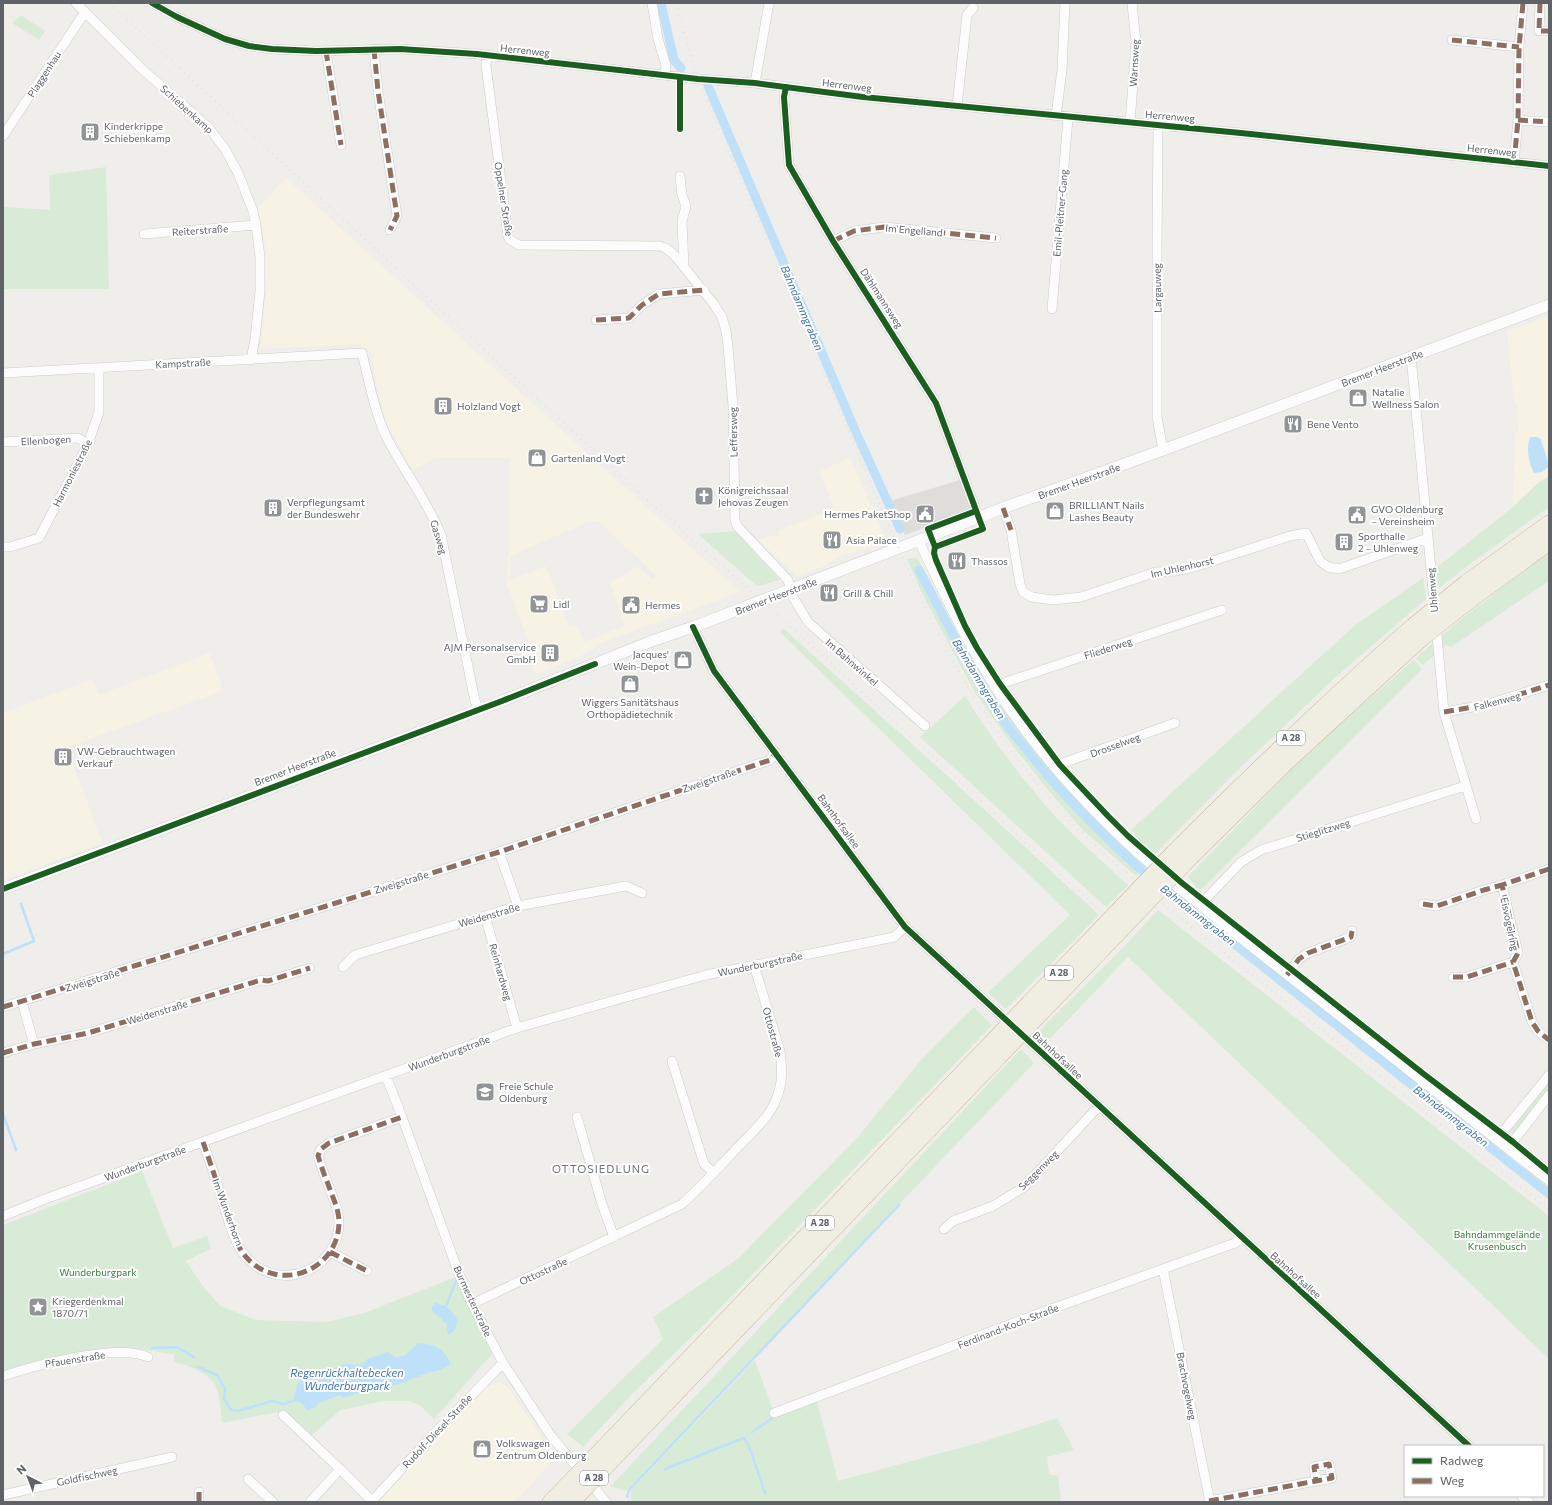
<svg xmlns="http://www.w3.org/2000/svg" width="1552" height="1505" font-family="Commissioner,sans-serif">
<rect width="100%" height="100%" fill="#efeeea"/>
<!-- commercial -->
<path fill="#f7f3e4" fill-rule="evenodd" d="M286,178L500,374L740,592L603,642L577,658L535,674L527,654L532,651L506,582L509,555L510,458H436L413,470L385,421L370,351L359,344L260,349L267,284L265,245L258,208ZM598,521L657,576L653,580L637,566L627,574L609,581L625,626L584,642L578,627L569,626L546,566L510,580V556L586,523Z
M1549,316V476L1538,483L1513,507L1515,434L1519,431L1517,405L1514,399L1507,331ZM1541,439L1544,450L1548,460L1531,467L1528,442Z
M850,458L887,542L873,547L842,555L822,567L797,576L758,540L771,536L779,537L778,531L834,509L820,471Z
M210,653L223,691L67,747L102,843L3,880V713L93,679L99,695Z
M500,1382L508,1388L556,1458L514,1502H379L485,1387Z"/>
<!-- industrial -->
<path fill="#dfddda" d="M960,480L971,510L905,535L890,501Z"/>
<!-- green -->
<path fill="#d8ebd6" d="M21,15L45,31L39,40L12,23Z
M106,167L109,289H3V207L50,210L49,175Z
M1549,476V507L1470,564L1439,588L1436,568L1513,507L1538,483Z
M736,531L780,580L757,586L698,534Z
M1549,554V581L1451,647L1446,645L1423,665L1416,658C1458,620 1503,586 1549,554Z
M917,558C950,620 982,682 1025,738C1060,785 1102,827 1146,866L1136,876L1083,830L1053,796L1013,746L974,691L923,595L907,559Z
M1423,578L1426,599L1338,675L1244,764L1154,855L1137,839L1135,834L1131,830L1354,626Z
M784,629L952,780L1099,915L1006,1009L988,993L1070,915L780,632Z
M1414,660L1422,669L1200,891L1188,877L1311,749Z
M965,696C985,728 1007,759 1031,788C1059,824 1094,854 1128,885L1106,907L920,737Z
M1158,910L1549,1216V1359L1128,957L1045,1044L1035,1035L1118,953Z
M974,1007L992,1025L702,1327L631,1395L583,1447L567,1434L663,1339L653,1317L739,1258L857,1138L922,1059Z
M1021,1049L1034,1063L626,1491L611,1486Z
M1549,1080V1091L1514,1133L1510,1132L1518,1119Z
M142,1171L173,1248L207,1236L211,1249L186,1261L202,1285L220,1306L256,1320L326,1322L364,1313L456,1277L492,1354L434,1419L421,1406L409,1401H383L341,1410L312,1435L284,1411L222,1423C221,1412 220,1399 217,1389C213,1374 188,1365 174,1362V1354L138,1349H116L3,1372V1225Z
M755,1360L774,1413L816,1398L838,1481L985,1441L1057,1418L1074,1450L1047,1457L1049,1474L1058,1476L1061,1502H631V1490Z"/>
<!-- water -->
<path fill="#bfe0f9" d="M1531,437H1537L1541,439C1543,449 1548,458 1548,467L1542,472L1534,473C1529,464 1525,446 1531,437Z
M435,1303L446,1306L457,1318C457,1326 455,1332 448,1335L446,1323L432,1311V1306Z
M418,1343C435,1344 445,1349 451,1364L440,1370L431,1372L396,1385L386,1384L343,1398L340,1395L320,1402L314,1408L307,1410L302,1403L293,1401L298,1382L307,1380L310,1376C326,1381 339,1358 353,1365L365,1363L367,1359L388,1352L395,1357L404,1356Z"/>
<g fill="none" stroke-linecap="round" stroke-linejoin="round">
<!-- stream -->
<path stroke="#bfe0f9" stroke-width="2.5" d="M3,954L34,941L21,904
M3,1114L16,1150
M446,1306L456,1281
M152,1348L177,1347L194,1357
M198,1367L217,1375L225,1389L224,1399L231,1410L238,1411L272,1401L283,1404L293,1401
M752,1432L773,1418
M665,1469L744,1438L749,1446L765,1493
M627,1497L629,1490L899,1205"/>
<!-- canal -->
<path stroke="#bfe0f9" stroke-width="9" d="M661,3L674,60L681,68
M708,86L855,430L900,529
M919,570C946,620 970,670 1002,718C1009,729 1018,739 1026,749C1060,792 1098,831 1139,868L1549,1194"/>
<!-- minor casing -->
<g stroke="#cbcccc" stroke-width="10">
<path id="minor" d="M76,3L142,69L209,128L225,149L238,173L253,211L256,225L260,257V291L255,339L251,360
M152,3L177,17L225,39L249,46L272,49L316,51L400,49L477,54L698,79L755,83L863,97L1241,133L1549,166
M652,3L658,39L666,66L665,75
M1540,3L1539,31H1549
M1452,40L1519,47
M374,49L378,91L397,216L390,230
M326,51L341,145
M487,56L486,65L508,236L510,240L519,245L660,246C667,248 671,252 676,257L713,303L722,317L726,331L728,346L733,406L735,520L737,526L788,580L793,597L808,622L925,726
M755,83L769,3
M786,87L784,97L789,165L833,241L936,403L979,518
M957,106L967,15L973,8
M1056,116L1062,70L1065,3
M1518,120L1549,122
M1130,123L1136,43L1132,3
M1158,125L1157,248V417L1163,450
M3,136L85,12
M1514,163L1518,120L1519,47L1523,3
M680,176L682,195L686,206L682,221L684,267
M144,234L256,225
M833,241L854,231L884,227L996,238
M1052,309L1068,118
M596,320L629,318L642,305L659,294L704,290
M1411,356L1435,612
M3,373L362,353C369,381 374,410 386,436C403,470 427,500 441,535L475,701L479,709
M3,442L78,438L88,444
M1003,508L1011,530L1020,584L1023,592L1032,597L1053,600L1081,597L1156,572L1175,571L1194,567L1290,536L1306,533L1320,561L1328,567L1339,569L1428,538
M919,541C950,608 981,673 1026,732C1048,761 1072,789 1098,815C1145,864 1201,906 1254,949C1352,1027 1451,1103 1549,1181
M3,547H10L39,538L88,444L99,412V368
M1436,625L1444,712L1476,819
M693,627L714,671L905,927L1469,1446
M994,687L1000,684L1222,610
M1444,712L1485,705L1549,685
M1056,769L1063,763L1175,723
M499,852L518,906
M1549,869L1502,885L1518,953L1513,962L1532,1022L1538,1031L1549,1040
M1423,904L1437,906L1484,890L1502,885
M1200,905L1241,862L1261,850L1465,786
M485,916L517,1028
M343,967L355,955L518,906L626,886L642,893
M1287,975L1299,959L1308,953L1351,937L1352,931
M1453,977H1467L1513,962
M22,1002L34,1044
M3,1007L499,852L770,760L776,752
M3,1053L34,1044L88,1033L261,980L268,981L310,968
M672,1061L704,1164L714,1173
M386,1076L402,1117L459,1274L472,1304L503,1363L551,1436L606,1502
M577,1117L602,1204L614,1237
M1497,1139L1549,1075
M203,1142C210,1162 217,1182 223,1203C229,1221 234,1244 247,1258C280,1294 339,1270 339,1222C339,1209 332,1196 328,1184C324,1175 321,1165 318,1156L321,1149L329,1143L402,1117
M1508,1148L1549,1095
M3,1216L45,1199L517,1028L612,1001L706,975L894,937L905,927
M944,1229L953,1221L993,1206L1024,1187L1099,1106
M330,1252L367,1271
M1163,1269L1210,1502
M472,1304L682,1204C703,1185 721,1165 740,1145C754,1130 771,1116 777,1097C783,1082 782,1067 780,1051L754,965
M3,1376C37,1365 116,1343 148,1357
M774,1413L1043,1312L1235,1243L1242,1237
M283,1415L340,1469
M248,1479L273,1502
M3,1495L172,1457
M1522,1496L1529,1502
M1209,1501L1316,1481L1332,1478L1329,1464L1314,1467L1316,1481
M199,1502V1492
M310,1502L340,1469L372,1501
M371,1502L434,1434L503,1363"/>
</g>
<!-- tertiary casing -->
<g stroke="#cbcccc" stroke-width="12">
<path id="tertiary" d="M3,889L502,701L652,641L693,627L1003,508L1163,450L1549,305"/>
</g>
<!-- motorway casing -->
<g stroke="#c8b996" stroke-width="18">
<path id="motorway" d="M1467,583L1549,524
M1473,597L1549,542
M1174,853C1252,775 1331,699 1413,627
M1186,861L1288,760L1421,638
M1030,1003L1088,943
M1043,1010L1098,953
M605,1447L987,1048
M616,1455L997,1058
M551,1502L561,1492"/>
</g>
<!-- minor -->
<use href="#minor" stroke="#fdfcfc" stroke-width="9"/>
<!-- tertiary -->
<use href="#tertiary" stroke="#fdfcfc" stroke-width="11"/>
<!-- motorway -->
<use href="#motorway" stroke="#f0ede3" stroke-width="17"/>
<!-- rail -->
<path stroke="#e4e4e4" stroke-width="2.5" stroke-dasharray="1 5" stroke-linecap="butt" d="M109,3L644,497L768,606L1549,1323
M677,3L679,16L698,79C750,201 802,322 854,443C898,546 938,653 1006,744C1030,775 1056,807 1084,835C1109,860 1138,881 1164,905L1549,1210"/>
<!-- motorway-bridge casing -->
<g stroke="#c8b996" stroke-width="18" stroke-linecap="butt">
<path id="motorway-bridge" d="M1413,627L1467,583
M1421,638L1473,597
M1088,943L1174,853
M1098,953L1186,861
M987,1048L1030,1003
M997,1058L1043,1010
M561,1492L605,1447
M571,1502L616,1455"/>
</g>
<!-- motorway-bridge -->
<use href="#motorway-bridge" stroke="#f0ede3" stroke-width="17"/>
<!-- quiet -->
<path stroke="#8d6e63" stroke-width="5" stroke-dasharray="10 5" stroke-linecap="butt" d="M1540,3L1539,31H1549
M1452,40L1519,47
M374,49L378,91L397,216L390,230
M326,51L341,145
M1518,120L1549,122
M1514,163L1518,120L1519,47L1523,3
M833,241L854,231L884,227L996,238
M596,320L629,318L642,305L659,294L704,290
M1003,508L1011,530
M1444,712L1485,705L1549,685
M1549,869L1502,885L1518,953L1513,962L1532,1022L1538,1031L1549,1040
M1423,904L1437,906L1484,890L1502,885
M1287,975L1299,959L1308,953L1351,937L1352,931
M1453,977H1467L1513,962
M3,1007L499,852L770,760L776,752
M3,1053L34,1044L88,1033L261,980L268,981L310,968
M203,1142C210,1162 217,1182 223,1203C229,1221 234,1244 247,1258C280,1294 339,1270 339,1222C339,1209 332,1196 328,1184C324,1175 321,1165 318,1156L321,1149L329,1143L402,1117
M330,1252L367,1271
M1209,1501L1316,1481L1332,1478L1329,1464L1314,1467L1316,1481
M199,1502V1492"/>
<!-- cycleway casing -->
<g stroke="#fff" stroke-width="8">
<path id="cycleway" d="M152,3L177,17L225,39L249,46L272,49L316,51L400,49L477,54L698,79L755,83L863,97L1241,133L1549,166
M786,87L784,97L789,165L833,241L936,403L983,529L935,547
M680,129V77
M976,511L928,529L935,547L934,553L936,560L965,626L977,648L1000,684L1060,765L1108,816L1128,836L1182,883L1425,1075L1513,1142L1549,1172
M693,627L714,671L905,927L1469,1446
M3,889L502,701L595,664"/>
</g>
<!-- cycleway -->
<use href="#cycleway" stroke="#1b5e20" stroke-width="6"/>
</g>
<!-- icons -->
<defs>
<g id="building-square" transform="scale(1)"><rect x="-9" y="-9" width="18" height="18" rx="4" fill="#919496" stroke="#fff"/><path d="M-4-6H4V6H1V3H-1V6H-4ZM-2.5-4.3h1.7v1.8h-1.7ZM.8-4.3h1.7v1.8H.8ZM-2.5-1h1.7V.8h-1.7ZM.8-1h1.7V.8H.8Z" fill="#fff"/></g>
<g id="shop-square" transform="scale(1)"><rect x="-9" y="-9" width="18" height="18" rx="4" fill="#919496" stroke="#fff"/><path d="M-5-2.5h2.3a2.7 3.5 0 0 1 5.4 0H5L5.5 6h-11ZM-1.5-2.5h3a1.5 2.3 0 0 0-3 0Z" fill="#fff"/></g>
<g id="restaurant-square" transform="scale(1)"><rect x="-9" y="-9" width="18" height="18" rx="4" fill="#919496" stroke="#fff"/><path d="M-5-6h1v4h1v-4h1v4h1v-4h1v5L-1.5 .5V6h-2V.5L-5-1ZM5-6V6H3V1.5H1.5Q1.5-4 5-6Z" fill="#fff"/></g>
<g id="church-square" transform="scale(1)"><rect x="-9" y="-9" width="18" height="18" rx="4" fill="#919496" stroke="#fff"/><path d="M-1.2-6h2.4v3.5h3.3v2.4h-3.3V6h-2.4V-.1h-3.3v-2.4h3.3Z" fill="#fff"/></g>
<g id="civic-square" transform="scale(1)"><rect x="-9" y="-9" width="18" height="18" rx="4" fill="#919496" stroke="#fff"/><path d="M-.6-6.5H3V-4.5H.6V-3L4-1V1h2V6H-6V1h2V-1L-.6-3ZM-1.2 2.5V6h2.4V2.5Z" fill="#fff"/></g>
<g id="supermarket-square" transform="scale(1)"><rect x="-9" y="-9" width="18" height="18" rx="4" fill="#919496" stroke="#fff"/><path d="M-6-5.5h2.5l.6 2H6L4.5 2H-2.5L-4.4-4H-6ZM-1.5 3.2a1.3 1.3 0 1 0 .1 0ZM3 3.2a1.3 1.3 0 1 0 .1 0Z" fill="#fff"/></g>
<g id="school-square" transform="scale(1)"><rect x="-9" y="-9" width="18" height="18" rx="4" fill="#919496" stroke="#fff"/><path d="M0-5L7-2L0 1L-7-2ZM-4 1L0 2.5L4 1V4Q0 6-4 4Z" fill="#fff"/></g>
<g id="sight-square" transform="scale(1)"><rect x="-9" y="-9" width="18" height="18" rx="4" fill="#919496" stroke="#fff"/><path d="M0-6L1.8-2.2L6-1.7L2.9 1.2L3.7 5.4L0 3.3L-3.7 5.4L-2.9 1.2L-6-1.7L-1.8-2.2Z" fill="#fff"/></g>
</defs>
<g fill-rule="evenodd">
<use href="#building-square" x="90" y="132"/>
<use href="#shop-square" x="1358" y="398"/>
<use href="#building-square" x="443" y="406"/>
<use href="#restaurant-square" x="1293" y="424"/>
<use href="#shop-square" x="537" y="458"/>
<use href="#church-square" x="704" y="496"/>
<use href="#building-square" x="273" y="508"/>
<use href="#shop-square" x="1055" y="511"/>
<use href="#civic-square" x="925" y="514"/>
<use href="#civic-square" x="1357" y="515"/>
<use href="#restaurant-square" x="832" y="540"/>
<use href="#building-square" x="1344" y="542"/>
<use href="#restaurant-square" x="957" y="561"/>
<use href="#restaurant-square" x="829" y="593"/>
<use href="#supermarket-square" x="539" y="604"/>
<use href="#civic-square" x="631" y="605"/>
<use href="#building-square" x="550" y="653"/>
<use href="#shop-square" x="683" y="660"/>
<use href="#shop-square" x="630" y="684"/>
<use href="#building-square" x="63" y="757"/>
<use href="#school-square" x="485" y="1092"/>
<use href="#sight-square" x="38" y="1307"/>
<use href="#shop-square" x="482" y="1449"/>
</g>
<g text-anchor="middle" stroke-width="4" stroke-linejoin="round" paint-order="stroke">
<!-- shield labels -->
<g fill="#fff" stroke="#8f9295" stroke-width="1">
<rect x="1277" y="731" width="28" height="14" rx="3"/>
<rect x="1045" y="966" width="28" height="14" rx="3"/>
<rect x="806" y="1216" width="28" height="14" rx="3"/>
<rect x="580" y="1471" width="28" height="14" rx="3"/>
</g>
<g font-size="9" font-weight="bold" fill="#5f6368">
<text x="1291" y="741">A 28</text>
<text x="1059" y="976">A 28</text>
<text x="820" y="1226">A 28</text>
<text x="594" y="1481">A 28</text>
</g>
<!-- street labels -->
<g font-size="10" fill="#5f6368" stroke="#fff">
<text transform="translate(525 50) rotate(6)" y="4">Herrenweg</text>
<text transform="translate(1134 63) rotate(-87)" y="4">Warnsweg</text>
<text transform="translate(44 74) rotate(-57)" y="4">Plaggenhau</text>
<text transform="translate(847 85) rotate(7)" y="4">Herrenweg</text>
<text transform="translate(187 109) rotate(42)" y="4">Schiebenkamp</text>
<text transform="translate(1170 116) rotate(5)" y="4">Herrenweg</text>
<text transform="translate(1492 150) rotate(6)" y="4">Herrenweg</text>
<text transform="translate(504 199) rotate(81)" y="4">Oppelner Straße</text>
<text transform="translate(1060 213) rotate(-85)" y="4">Emil-Pleitner-Gang</text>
<text transform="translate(200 230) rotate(-4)" y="4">Reiterstraße</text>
<text transform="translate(914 230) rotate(5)" y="4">Im Engelland</text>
<text transform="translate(1157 288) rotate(-91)" y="4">Largauweg</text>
<text transform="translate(882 298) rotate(57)" y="4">Dählmannsweg</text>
<text transform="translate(183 363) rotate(-3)" y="4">Kampstraße</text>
<text transform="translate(1382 368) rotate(-21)" y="4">Bremer Heerstraße</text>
<text transform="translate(733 432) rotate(-91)" y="4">Leffersweg</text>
<text transform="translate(46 440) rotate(-3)" y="4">Ellenbogen</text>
<text transform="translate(72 473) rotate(-63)" y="4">Harmoniestraße</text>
<text transform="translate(1079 481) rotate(-20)" y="4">Bremer Heerstraße</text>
<text transform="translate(439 537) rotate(73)" y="4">Gasweg</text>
<text transform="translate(1182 567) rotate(-13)" y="4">Im Uhlenhorst</text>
<text transform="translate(1432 590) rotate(-95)" y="4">Uhlenweg</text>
<text transform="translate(776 596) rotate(-21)" y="4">Bremer Heerstraße</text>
<text transform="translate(1108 648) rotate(-18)" y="4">Fliederweg</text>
<text transform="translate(852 662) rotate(41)" y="4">Im Bahnwinkel</text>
<text transform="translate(1497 701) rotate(-15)" y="4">Falkenweg</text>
<text transform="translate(1115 745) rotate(-20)" y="4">Drosselweg</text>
<text transform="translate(295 767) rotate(-21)" y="4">Bremer Heerstraße</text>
<text transform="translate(709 780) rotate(-19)" y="4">Zweigstraße</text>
<text transform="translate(839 821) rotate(54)" y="4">Bahnhofsallee</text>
<text transform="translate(1323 830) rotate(-17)" y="4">Stieglitzweg</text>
<text transform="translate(401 882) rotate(-17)" y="4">Zweigstraße</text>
<text transform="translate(489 915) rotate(-16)" y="4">Weidenstraße</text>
<text transform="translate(1510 924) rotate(78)" y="4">Eisvogelring</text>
<text transform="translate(760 964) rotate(-12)" y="4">Wunderburgstraße</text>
<text transform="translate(501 972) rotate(74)" y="4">Reinhardweg</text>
<text transform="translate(92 980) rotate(-17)" y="4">Zweigstraße</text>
<text transform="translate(157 1012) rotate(-17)" y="4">Weidenstraße</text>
<text transform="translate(773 1032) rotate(75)" y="4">Ottostraße</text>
<text transform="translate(449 1053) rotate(-20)" y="4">Wunderburgstraße</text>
<text transform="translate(1058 1055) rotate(43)" y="4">Bahnhofsallee</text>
<text transform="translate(145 1163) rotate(-20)" y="4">Wunderburgstraße</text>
<text transform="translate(1038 1170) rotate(-45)" y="4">Seggenweg</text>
<text transform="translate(228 1212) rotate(70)" y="4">Im Wunderhorn</text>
<text transform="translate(543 1271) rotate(-25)" y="4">Ottostraße</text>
<text transform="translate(1296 1275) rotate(42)" y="4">Bahnhofsallee</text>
<text transform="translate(473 1301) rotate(65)" y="4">Burmesterstraße</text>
<text transform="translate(1008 1326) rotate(-21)" y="4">Ferdinand-Koch-Straße</text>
<text transform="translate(75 1359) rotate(-9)" y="4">Pfauenstraße</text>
<text transform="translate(1187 1386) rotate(79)" y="4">Brachvogelweg</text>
<text transform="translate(437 1431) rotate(-47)" y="4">Rudolf-Diesel-Straße</text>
<text transform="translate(87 1476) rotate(-12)" y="4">Goldfischweg</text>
</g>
<!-- poi labels -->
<g font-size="10" fill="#5f6368" stroke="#fff" text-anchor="start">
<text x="104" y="130">Kinderkrippe<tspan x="104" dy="12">Schiebenkamp</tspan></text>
<text x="1372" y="396">Natalie<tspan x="1372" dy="12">Wellness Salon</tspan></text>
<text x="457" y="410">Holzland Vogt</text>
<text x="1307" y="428">Bene Vento</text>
<text x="551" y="462">Gartenland Vogt</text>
<text x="718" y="494">Königreichssaal<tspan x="718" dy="12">Jehovas Zeugen</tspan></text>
<text x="287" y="506">Verpflegungsamt<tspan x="287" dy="12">der Bundeswehr</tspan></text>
<text x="1069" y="509">BRILLIANT Nails<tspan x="1069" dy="12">Lashes Beauty</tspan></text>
<text x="1371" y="513">GVO Oldenburg<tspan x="1371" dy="12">– Vereinsheim</tspan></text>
<text x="911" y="518" text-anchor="end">Hermes PaketShop</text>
<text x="1358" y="540">Sporthalle<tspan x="1358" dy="12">2 – Uhlenweg</tspan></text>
<text x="846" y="544">Asia Palace</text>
<text x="971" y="565">Thassos</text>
<text x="843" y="597">Grill &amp; Chill</text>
<text x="553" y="608">Lidl</text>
<text x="645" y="609">Hermes</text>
<text x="536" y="651" text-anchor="end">AJM Personalservice<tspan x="536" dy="12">GmbH</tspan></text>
<text x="669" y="658" text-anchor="end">Jacques'<tspan x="669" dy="12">Wein-Depot</tspan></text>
<text x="630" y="706" text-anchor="middle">Wiggers Sanitätshaus<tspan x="630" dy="12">Orthopädietechnik</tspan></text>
<text x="77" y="755">VW-Gebrauchtwagen<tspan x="77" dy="12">Verkauf</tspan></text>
<text x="499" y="1090">Freie Schule<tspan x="499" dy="12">Oldenburg</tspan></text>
<text x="52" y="1305">Kriegerdenkmal<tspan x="52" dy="12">1870/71</tspan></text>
<text x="496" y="1447">Volkswagen<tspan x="496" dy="12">Zentrum Oldenburg</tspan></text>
</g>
<!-- park labels -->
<g font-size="10" fill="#348238" stroke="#fff">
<text x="1497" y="1238">Bahndammgelände<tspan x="1497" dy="12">Krusenbusch</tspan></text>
<text x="98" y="1276">Wunderburgpark</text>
</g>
<!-- water labels -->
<g font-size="11" font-style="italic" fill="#4174aa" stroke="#fff">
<text transform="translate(802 308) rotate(67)" y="4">Bahndammgraben</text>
<text transform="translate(979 679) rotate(59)" y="4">Bahndammgraben</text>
<text transform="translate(1198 915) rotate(38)" y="4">Bahndammgraben</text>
<text transform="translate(1451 1116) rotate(38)" y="4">Bahndammgraben</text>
<text x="347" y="1377">Regenrückhaltebecken<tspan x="347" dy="13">Wunderburgpark</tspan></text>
</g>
<!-- neighbourhood labels -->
<g font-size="11" letter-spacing="1" fill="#70757a" stroke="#fff">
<text x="601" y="1173">OTTOSIEDLUNG</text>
</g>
</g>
<!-- border -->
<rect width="1552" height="1505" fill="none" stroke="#5f6368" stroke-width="8"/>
<!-- legend -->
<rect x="1404" y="1445" width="140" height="52" fill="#ffffff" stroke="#bfc1c3"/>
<rect x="1412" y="1458" width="20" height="6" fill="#1b5e20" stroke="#bfc1c3"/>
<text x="1440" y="1465" font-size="12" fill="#5f6368">Radweg</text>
<rect x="1412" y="1478" width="20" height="6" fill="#8d6e63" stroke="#bfc1c3"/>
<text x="1440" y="1485" font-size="12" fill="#5f6368">Weg</text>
<!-- north arrow -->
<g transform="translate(28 1477) rotate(318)" stroke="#ffffff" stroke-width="3" paint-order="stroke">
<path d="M0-3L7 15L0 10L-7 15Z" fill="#5f6368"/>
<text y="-6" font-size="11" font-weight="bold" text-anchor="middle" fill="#5f6368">N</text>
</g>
</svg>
